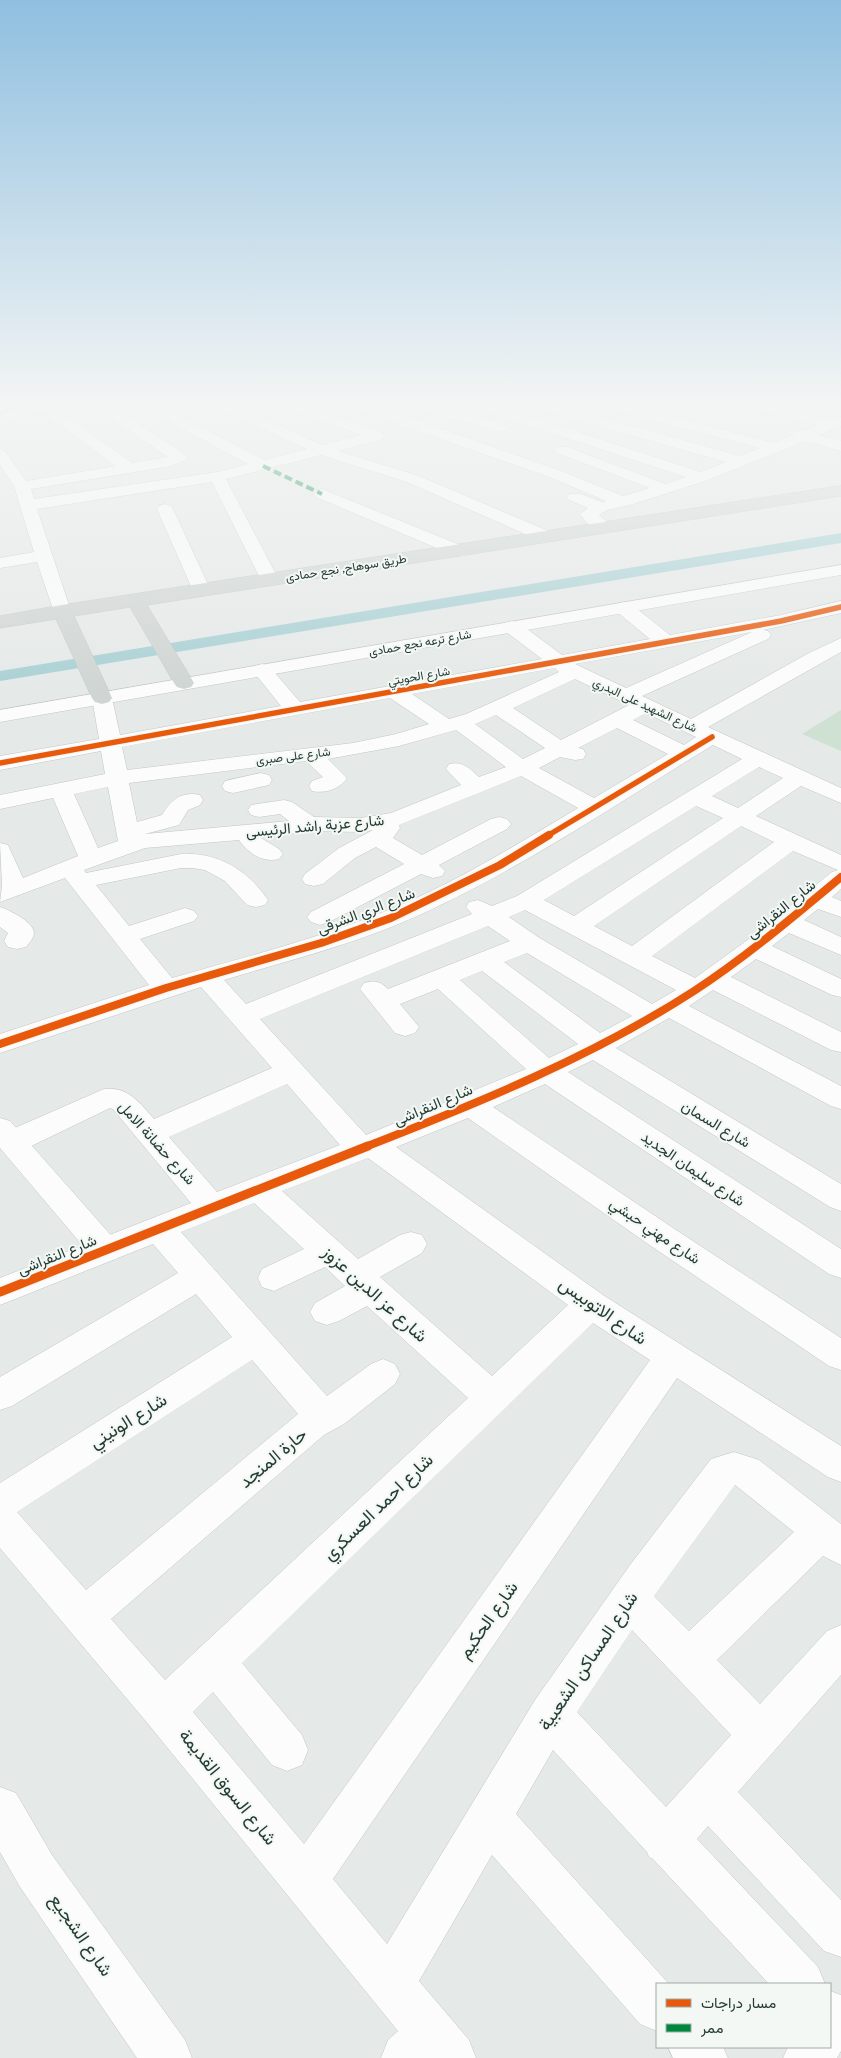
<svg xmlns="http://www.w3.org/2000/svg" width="841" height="2058" font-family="'Public Sans',Vazirmatn,sans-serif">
<rect width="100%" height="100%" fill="#e5e9e7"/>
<!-- green -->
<path fill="#cfe1d3" d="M841,710V751L802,734Z"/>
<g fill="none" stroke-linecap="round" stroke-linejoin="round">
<!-- stream -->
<path stroke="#a9d0d4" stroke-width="4" d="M0,413L21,405"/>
<!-- canal -->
<path fill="#a9d0d4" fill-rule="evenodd" d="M841,533V543L0,681V671Z"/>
<!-- minor casing -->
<g stroke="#c2c6c4" stroke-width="1">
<path id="minor" d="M34,405H51L132,463L168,457L92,405H109L176,448L187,458L184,461L171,466L31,489L34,499L217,472L248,464L139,405H158L264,460L307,449L217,408L215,405H235L322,445L362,435L287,408L285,405H306L382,433L384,436L382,439L338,451L419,476L553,533L555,537L553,541H541L407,482L321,455L226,479L279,580L276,584L270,585L264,584L261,580L212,482L37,509L71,611L69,615L62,617L55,615L37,562L0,568V558L34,552L14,486L0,465V449L5,451L26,481L116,466Z
M351,405H373L564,472L623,496L650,488L557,453L554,450L557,447H567L666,484L686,477L477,409L475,406L495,405L701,472L726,462L534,408L532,405H556L740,456L760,448L605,408L603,405H628L774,443L792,435L794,431H804L818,425L749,408L747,405H773L831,420L841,417V426L819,435L841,441V451L806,441L708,480L630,505L607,510L599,515L613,528L611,532C599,535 587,524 580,514L588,508L569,500L567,497L569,494H581L602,502L606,501L552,478L353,408Z
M416,405H437L453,411L458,410L505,425L507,428L505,431L500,432L458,419H448L418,408Z
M322,489L465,547L468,551L465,555L459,556L453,555L316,497L314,494L316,491Z
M165,504L171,506L173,509L211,591L208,595L202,596L196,595L193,591L157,509L159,506Z
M841,601V613L763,630L768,631L771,635L768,639L642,696L691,719L809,653L841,638V652L708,727L841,788V803L801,786L756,816L841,855V889L832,897L841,901V917L818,909L804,920L841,937V955L789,933L772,946L841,979V997L832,995L756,959L731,977L841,1032V1052L831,1050L713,990L689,1006L841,1086V1109L831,1106L669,1018L616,1048L841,1184V1211L830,1207L593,1060L568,1072L841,1249V1278L829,1274L545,1084L493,1107L673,1228L841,1338V1370L829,1366L651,1246L468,1118L396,1147L603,1295L841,1446V1482L828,1477L677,1378L333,1879L387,1944L535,1700L630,1565L711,1459L734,1452L759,1460L841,1524V1565L823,1556L717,1660L760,1704L827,1631L841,1625V1675L738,1792L841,1900V1957L824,1951L708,1826L697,1839L818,1967L825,1984H769L653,1859L649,1857L647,1852L553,1750L516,1814L669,1984H657V2031L640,2024L492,1855L419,1981L469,2040L476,2058H381L388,2040L398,2031L149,1725L0,1548V1483L232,1337L196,1294L12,1406L0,1410V1377L178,1273L153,1244L0,1305V1278L191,1203L113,1109L110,1108L23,1150L12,1153L1,1150V1134L104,1089C128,1086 140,1103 154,1119L272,1068L201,987L0,1053V1034L149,985L65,878L0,902L2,886L0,843L8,845L23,878L78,856L53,798L0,809V795L105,774L101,751L0,770V756L99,739L92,698L95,694L102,692L109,694L112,698L120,735L281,706L252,670L255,666L262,664L269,666L300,702L542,659L505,631L503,627L505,623L512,621L519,623L562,655L650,639L617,612L615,608L617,604L624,602L631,604L670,635L781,615ZM752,632L626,688L575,664ZM555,668L559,672L466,714L449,719L412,694ZM575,679L629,705L561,740L513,708ZM390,698L429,724L396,734L353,743L127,770L122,747ZM646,713L696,737L684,745L633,720ZM496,715L545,748L523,759L475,724ZM617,728L668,754L594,798L539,768L560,757L575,760L583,759L586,754L583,749L578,748ZM456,730L506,767L479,777C469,768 463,761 449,764L446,769L461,785L391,813L361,818L314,817L292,802L284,800L251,805L248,810L251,815L259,817L280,814L289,821L145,834L179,825L188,810L200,805L203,800L200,795C181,791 171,800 162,815L137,822L129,783L306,761L323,777L312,781L309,786L312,791C325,794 340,789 347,778L328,759L399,746ZM713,745L742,759L517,896L492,906L478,900L469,902L466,907L472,914L246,1004L224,980C283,962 344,947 401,923C511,876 611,807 713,745ZM759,767L783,778L738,808L712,796ZM521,776L578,808C514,846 451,886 381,913C313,940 242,958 172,978L140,939L194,921L198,916L194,911L185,908L129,926L96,885L181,868H192L205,870L225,881L247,905L256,907L265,905L268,900C248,870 218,852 181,854L86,873L84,870L145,848L239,840C248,853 262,863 279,859L283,854L279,849L261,838L309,831L361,832L373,830L339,848L305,874L302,879L305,884L314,886L323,884L355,858L376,847L404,864L311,912L307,917L311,922L320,925L329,922L421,874L433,878L442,876L445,871L439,865L507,829L511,824L507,819L499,817L491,819L422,855L393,838L400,828L399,825ZM108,787L118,841L98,848L74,794ZM696,806L723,818L574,916L544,900ZM741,826L774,842L632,946L594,926ZM793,851L838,870L832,872L749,939L695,978L652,956ZM525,910L676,990L652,1004L538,937L509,917ZM488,926L510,941L388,989C380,981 374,980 364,983L360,989L395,1033L405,1036L415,1033L419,1027L400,1004L438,989L526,1069L366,1135L260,1019ZM527,953L632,1016L600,1033L504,962ZM482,971L578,1044L549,1058L460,980ZM287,1084L340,1145L217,1192L169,1137ZM368,1158L568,1305L492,1376L380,1277L422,1253L427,1244L422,1235L411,1232L400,1235L358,1259L282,1191ZM254,1203L304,1249L262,1269L258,1278L262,1287L274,1291L325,1267L345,1286L315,1303L310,1312L315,1321L327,1325L339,1321L367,1306L468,1398L165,1680L111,1619L324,1435L344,1424L395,1384L400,1374L395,1364L383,1359L371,1364L327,1396L181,1232ZM593,1323L650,1360L304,1844L193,1712L213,1692L272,1765L287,1771L302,1765L308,1750L302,1735L242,1663ZM252,1360L298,1414L86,1590L17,1512ZM735,1485L794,1532L689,1631L654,1596ZM632,1630L731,1735L666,1807L577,1712Z
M261,773L269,775L272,780L269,785L233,793L225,791L222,786L225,781Z
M0,907C9,910 34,922 34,933C34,938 29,943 26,947L17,949L8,947L4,941L8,933L0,927Z
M0,1787L16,1793L52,1855L185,2040L192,2058H137L20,1887L0,1852Z
M830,1991L841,1995V2051L837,2058H783L788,2047H830Z
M668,2047H723L728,2058H673Z"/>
</g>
<!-- tertiary casing -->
<g stroke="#c2c6c4" stroke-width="1">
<path id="tertiary" d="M26,405H47L45,408L0,425V416Z
M841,565V575L0,722V710Z
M0,1118L10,1121L116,1241L121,1250L116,1259L105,1262L94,1259L0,1148Z"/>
</g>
<!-- primary casing -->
<g stroke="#c1c8c6" stroke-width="1">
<path id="primary" d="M841,486V496L147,605L194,683L191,687L184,689L177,687L174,683L130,607L74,616L112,698L109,702L102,704L95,702L92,698L56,619L0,628V616L62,605Z"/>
</g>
<!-- minor -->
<use href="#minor" fill="#fbfcfb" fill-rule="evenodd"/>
<!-- tertiary -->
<use href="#tertiary" fill="#fbfcfb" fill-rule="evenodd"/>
<!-- primary -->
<use href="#primary" fill="#cfd5d3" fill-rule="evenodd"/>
<!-- quiet -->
<path stroke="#00873e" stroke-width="4" stroke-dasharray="8 4" stroke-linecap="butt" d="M263,466L322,494"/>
<!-- cycleway-far2 casing -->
<g stroke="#f3f8f5" stroke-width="8">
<path id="cycleway-far2" d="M0,763L781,621L841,607
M547,836L712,737"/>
</g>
<!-- cycleway-far1 casing -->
<g stroke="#f3f8f5" stroke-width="11">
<path id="cycleway-far1" d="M0,1044L166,988L321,943L391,918L500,865L549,835
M365,1147C478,1103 592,1057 694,991C746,957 793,917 841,877"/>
</g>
<!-- cycleway casing -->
<g stroke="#f3f8f5" stroke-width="12">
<path id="cycleway" d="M0,1292L368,1146"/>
</g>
<!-- cycleway-far2 -->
<use href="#cycleway-far2" stroke="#e8590c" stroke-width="5.5"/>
<!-- cycleway-far1 -->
<use href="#cycleway-far1" stroke="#e8590c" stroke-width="8"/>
<!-- cycleway -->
<use href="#cycleway" stroke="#e8590c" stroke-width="9"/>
</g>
<!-- sky -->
<linearGradient id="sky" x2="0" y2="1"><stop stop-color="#8fbfe0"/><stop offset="0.58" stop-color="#f3f5f4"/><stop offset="1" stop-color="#f3f5f4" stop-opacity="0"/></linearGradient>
<rect width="841" height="694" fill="url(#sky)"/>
<g text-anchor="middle" stroke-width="4" stroke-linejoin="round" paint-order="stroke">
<!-- far-street labels -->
<g font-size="12" fill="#243b34" stroke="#f3f8f5">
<text transform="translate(346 568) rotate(-9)" y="4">طريق سوهاج, نجع حمادى</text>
<text transform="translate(420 643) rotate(-10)" y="4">شارع ترعه نجع حمادى</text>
<text transform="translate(419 676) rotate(-10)" y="4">شارع الحويتي</text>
<text transform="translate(645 705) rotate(25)" y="4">شارع الشهيد على البدري</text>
<text transform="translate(293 756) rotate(-7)" y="4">شارع على صبرى</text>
</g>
<!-- street labels -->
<g font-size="15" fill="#243b34" stroke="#f3f8f5">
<text transform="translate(315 826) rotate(-5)" y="5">شارع عزبة راشد الرئيسى</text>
<text transform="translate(781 909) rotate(-39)" y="5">شارع النقراشى</text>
<text transform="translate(366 911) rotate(-21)" y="5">شارع الري الشرقى</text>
<text transform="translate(433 1105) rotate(-23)" y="5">شارع النقراشى</text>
<text transform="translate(716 1124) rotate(31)" y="5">شارع السمان</text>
<text transform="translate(157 1143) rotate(48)" y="5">شارع حضانة الامل</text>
<text transform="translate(693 1169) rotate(34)" y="5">شارع سليمان الجديد</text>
<text transform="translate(655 1231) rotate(34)" y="5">شارع مهني حبشي</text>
<text transform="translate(57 1255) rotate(-22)" y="5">شارع النقراشى</text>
</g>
<!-- near-street labels -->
<g font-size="18" fill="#243b34" stroke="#f3f8f5">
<text transform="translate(375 1294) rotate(42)" y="6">شارع عز الدين عزوز</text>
<text transform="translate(603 1311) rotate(35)" y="6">شارع الاتوبيس</text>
<text transform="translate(128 1421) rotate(-32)" y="6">شارع الونيني</text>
<text transform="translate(273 1458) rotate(-40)" y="6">حارة المنجد</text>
<text transform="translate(378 1507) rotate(-44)" y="6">شارع احمد العسكري</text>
<text transform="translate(488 1620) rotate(-55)" y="6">شارع الحكيم</text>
<text transform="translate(588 1661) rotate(-56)" y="6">شارع المساكن الشعبية</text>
<text transform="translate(228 1787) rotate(51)" y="6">شارع السوق القديمة</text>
<text transform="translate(81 1935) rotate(55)" y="6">شارع الشجيع</text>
</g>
</g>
<!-- legend -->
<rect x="656" y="1983" width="175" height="65" fill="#f3f8f5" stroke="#a0aca8"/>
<rect x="666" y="1999" width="25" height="8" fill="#e8590c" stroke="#a0aca8"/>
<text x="701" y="2008" font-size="15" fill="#243b34">مسار دراجات</text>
<rect x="666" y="2024" width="25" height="8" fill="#00873e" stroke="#a0aca8"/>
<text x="701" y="2033" font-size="15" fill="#243b34">ممر</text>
</svg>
